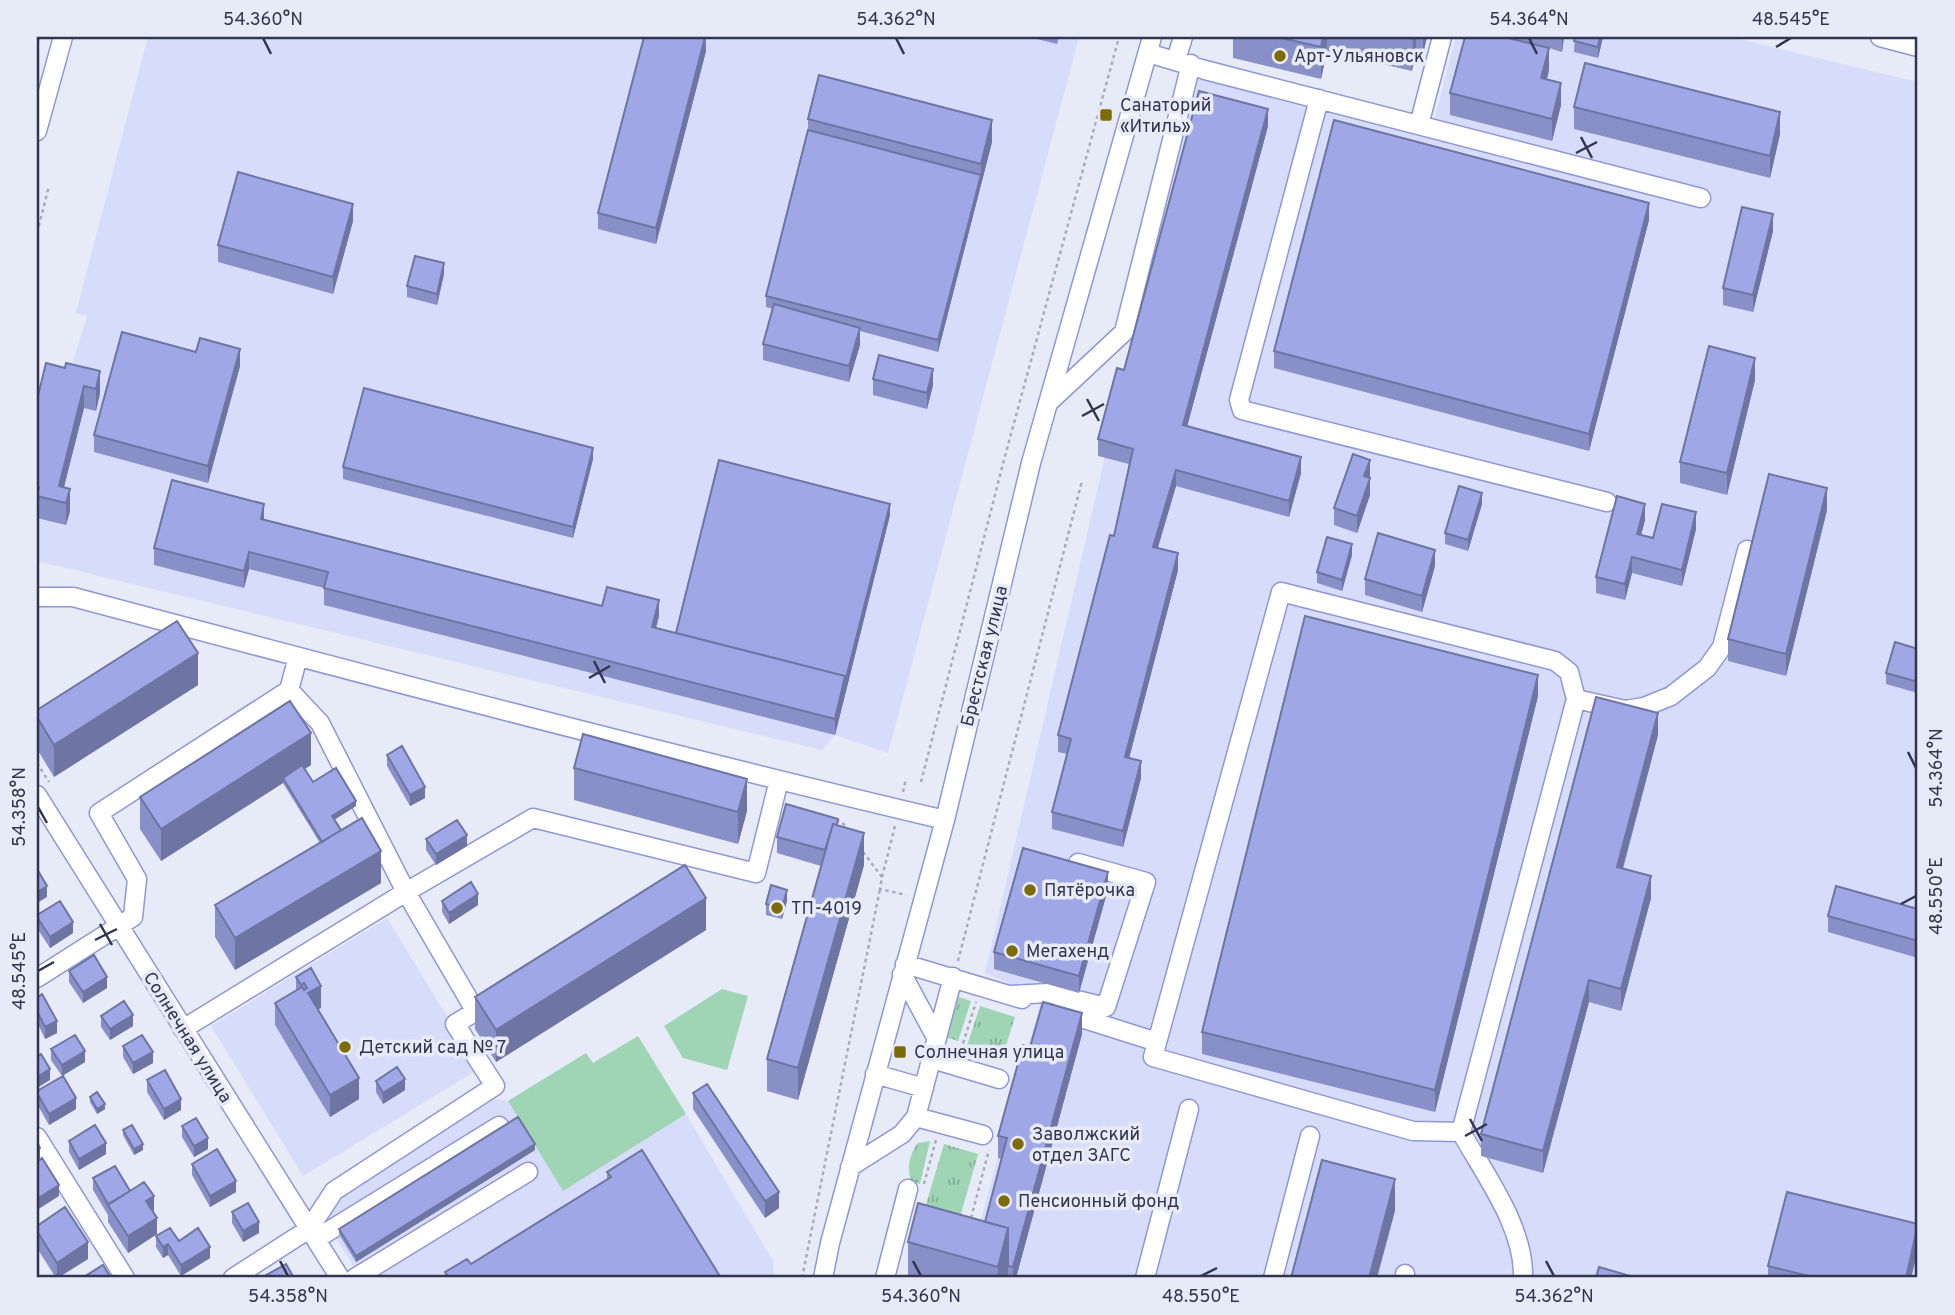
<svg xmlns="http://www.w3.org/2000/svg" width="1955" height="1315" font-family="Overpass,sans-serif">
<defs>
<pattern id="grass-tufts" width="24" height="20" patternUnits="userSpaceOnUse" patternTransform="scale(1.75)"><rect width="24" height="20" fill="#9fd4b4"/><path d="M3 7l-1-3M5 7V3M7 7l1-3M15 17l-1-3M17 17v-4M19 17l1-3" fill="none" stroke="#82ad95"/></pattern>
</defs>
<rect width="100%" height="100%" fill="#e7eaf7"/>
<!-- built -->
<path fill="#d7dcfa" d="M148,37H1079L888,753L835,735L822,750L37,561V401L66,384L87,316L76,313Z
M1456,37H1730L1918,82V1278H910L966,1274L1042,997L985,973L1198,57L1434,120Z
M387,918L479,1069L303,1176L211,1026Z
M496,1099L508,1101L563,1191L686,1114L773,1261L774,1278H361L327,1224L341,1193Z"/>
<!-- grass -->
<path fill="url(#grass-tufts)" d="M956,996L971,1001L958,1041L942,1036Z
M980,1006L1015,1017L1001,1061L966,1049Z
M930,1141L920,1184L911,1181C907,1167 909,1155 918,1143Z
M944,1144L978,1154L951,1249L916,1238Z"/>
<!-- park -->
<path fill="#9fd4b4" d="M722,989L748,996L727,1070L683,1058L664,1026Z
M638,1036L686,1114L563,1191L508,1101L586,1053L593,1063Z"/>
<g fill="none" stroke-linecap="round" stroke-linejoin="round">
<!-- minor casing -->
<g stroke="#8f97d6" stroke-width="21">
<path id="minor" d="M1880,37L1918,47
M1148,53L1205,70L1701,198
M1176,60L1183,37
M1319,99L1239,400L1242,410L1607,502
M1419,125L1442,37
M37,131L63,37
M1048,403L1124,332L1191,64
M37,597H73C362,674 653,751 945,820
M289,690L298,657
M1576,699L1625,710L1644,707L1671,696L1707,668L1722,647L1747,550
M37,795L340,1278
M905,964L1022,999
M902,974L937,1039
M37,978L133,917L137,879L99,813L289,690L320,723L406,892L476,1012
M1011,995L1048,993L1106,1007L1146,882L1078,863
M1059,1011L1157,1042
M183,1029L406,892L533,818L756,873L779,780
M932,1059L999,1079
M875,1074L924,1088
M916,1117L983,1135
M1461,1132L1576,699L1569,672L1555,661L1281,592L1153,1057L1413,1131L1461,1132C1485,1175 1525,1228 1523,1278
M37,1137L125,1278
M850,1167L902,1134L916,1117L953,977
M316,1239L499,1126
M233,1278L309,1229L334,1191L495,1086L455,1024L483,1007
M355,1278L528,1172
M823,1278L830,1243L945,820L1031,463L1152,37
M885,1278L908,1189
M1145,1278L1189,1109
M1273,1278L1310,1136
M1405,1278V1274"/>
</g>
<!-- path -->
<path stroke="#a8abbc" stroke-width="2.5" stroke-dasharray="3.5 3.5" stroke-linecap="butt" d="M37,47L39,37
M37,233L49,186
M37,763L49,782
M921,782L1005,456L1119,37
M903,792L906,779
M836,821L842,822L847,829
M863,852L882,877L880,889L906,895
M882,877L895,826
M958,961L1082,481
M961,1050L976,1002
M924,1184L936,1140
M971,1218L989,1150
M802,1278L880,889"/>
<!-- minor -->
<use href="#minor" stroke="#fff" stroke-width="18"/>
</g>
<!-- wall -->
<path fill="#8990c7" d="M706,37V51L656,244L598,229V213Z
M1029,37H1059L1057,44Z
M1233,37H1427L1423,54L1416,53L1412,71L1327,51L1321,79L1233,58Z
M1507,37H1564L1562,52L1549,48V70L1547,79L1561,105L1552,141L1450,115V93L1540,46Z
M1575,37H1603L1598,58L1574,52Z
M1574,107L1780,134L1770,178L1574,129Z
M808,119L992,142L938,352L860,331V345L849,382L763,360V344L773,309L766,307V296L808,130Z
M1268,126L1187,426L1301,473L1289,517L1176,486L1158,548L1178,570L1129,758L1141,778L1123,847L1052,829V812L1067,754L1058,752V735L1114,536L1129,464L1098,456V439L1124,370Z
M1649,220L1589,451L1274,368V351Z
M353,221L333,294L218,262V245Z
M1773,231L1753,312L1723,305V288Z
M444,274L437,305L407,297V286Z
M66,363L100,393L96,411L84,408L64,487L70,511L66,525L37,518V400L65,368Z
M240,366L208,483L94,452V435Z
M873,379L933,385L927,409L873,395Z
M1755,380L1727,495L1680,483V462Z
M593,459L573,538L343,479V467Z
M1370,476V495L1357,533L1334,525V508Z
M1482,504L1468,551L1445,544V533Z
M1827,510L1786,676L1728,661V639Z
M890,515L835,735L324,605V588L249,569L244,588L154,565V548L264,520L602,606L659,616L656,628L676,633Z
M1645,520L1641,535L1653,538L1696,529L1682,586L1632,573L1625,600L1596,593V577Z
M1352,555L1342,591L1317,583V572Z
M1435,566L1422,612L1365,595V579Z
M1918,649V693L1886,684V673Z
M198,685L54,777L37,749V710Z
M1538,696L1435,1112L1202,1054V1032Z
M1658,735L1623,869L1651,898L1621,1011L1589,1002L1543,1173L1481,1156V1134Z
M387,755L425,798L410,806L387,766Z
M311,765L304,769L313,782L356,806L334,820L341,830L381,883L235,970L215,937V905L320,843L283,783L161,861L140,829V797Z
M574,768L747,811L738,844L574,800Z
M838,826L864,865L798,1100L767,1091V1059L821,866L777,853V837Z
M426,839L467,846L436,865L426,850Z
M1108,889L1079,993L994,969V952Z
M442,901L478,905L449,924L442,912Z
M787,901L782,919L766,915V904Z
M1918,909V958L1828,932V916Z
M37,915L73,933L50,948L37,928Z
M706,930L496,1062L475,1029V997Z
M311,968L321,1008L318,1009L359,1099L330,1117L275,1025V1003L296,990V977Z
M69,971L107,988L83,1003L69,982Z
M37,998L57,1033L45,1039L37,1022Z
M101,1016L133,1026L110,1040L101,1027Z
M1082,1034L1016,1278H908V1242L985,1222L1002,1159L998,1158V1136L1030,1047Z
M123,1046L153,1063L133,1074L123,1057Z
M51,1049L85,1062L62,1076L51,1060Z
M147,1080L181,1110L164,1120L147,1092Z
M376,1081L405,1090L383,1104L376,1092Z
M37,1093L76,1109L49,1125L37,1104Z
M693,1093L779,1208L765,1218L693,1109Z
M90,1097L105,1109L97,1114L90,1102Z
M182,1126L208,1149L194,1157L182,1137Z
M123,1130L143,1150L134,1155L123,1135Z
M69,1141L106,1154L79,1170L69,1152Z
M535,1150L356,1262L339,1234V1229Z
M192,1164L236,1192L210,1207L192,1175Z
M607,1172L721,1278H445V1272L471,1264L607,1179Z
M93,1178L130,1191L154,1212L157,1234L128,1253L108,1222V1215L93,1190Z
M232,1212L259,1233L243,1242L232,1223Z
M37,1226L88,1259L58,1278H56L37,1248Z
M156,1236L179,1241L210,1258L181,1276L168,1255L163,1258L156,1247Z
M1918,1249L1911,1278H1768V1266Z"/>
<!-- shaded-wall -->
<path fill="#6f75a2" d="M705,37L706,51L656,244V228Z
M1323,37H1327V51L1321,79V47Z
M1413,37H1416V53L1412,71Z
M1423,37H1427L1423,54Z
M1562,37H1564L1562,52Z
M1600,37H1603L1598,58V47Z
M1549,48V70L1541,100V78Z
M1561,83V105L1552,141V119Z
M1268,109V126L1183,442V425Z
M1780,112V134L1770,178V156Z
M992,120V142L938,352V340L981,175V164Z
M1649,203V220L1589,451V434Z
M353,204V221L333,294V277Z
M1773,214V231L1753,312V295Z
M444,263V274L437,305V294Z
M860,328V345L849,382V366Z
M240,349V366L208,483V466Z
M1755,358V380L1727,495V473Z
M933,369V385L927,409V393Z
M100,371V393L96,411V389Z
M84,386V408L60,502L59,486Z
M593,448V459L573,538V527Z
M1301,457V473L1289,517V501Z
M1370,460V476L1364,493V476Z
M1176,470V486L1153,563V547Z
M1370,478V495L1357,533V516Z
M1827,488V510L1786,676V654Z
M70,489V511L66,525V503Z
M1482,493V504L1468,551V540Z
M264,504V521L261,519Z
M890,504V515L835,735V719Z
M1645,504V520L1637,551V534Z
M1696,512V529L1682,586V570Z
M1352,544V555L1342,591V580Z
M1435,550V566L1422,612V596Z
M249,552V569L244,588V571Z
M1178,553V570L1125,774V757Z
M1632,557V573L1625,600V584Z
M659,600V616L652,643V627Z
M198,653V685L54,777V745Z
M1538,675V696L1435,1112V1090Z
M1658,713V735L1617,889V867Z
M311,733V765L285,782L283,778V783L161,861V829Z
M1141,761V778L1123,847V831Z
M747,779V811L738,844V812Z
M425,787V798L410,806V795Z
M356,801V806L332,821V816Z
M864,833V865L798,1100V1068Z
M467,835V846L436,865V854Z
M381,851V883L235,970V938Z
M1108,872V889L1079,993V976Z
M1651,876V898L1621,1011V989Z
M47,886V897L37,903V892Z
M787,890V901L782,919V908Z
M478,894V905L449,924V913Z
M706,898V930L496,1062V1030Z
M73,922V933L50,948V937Z
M107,977V988L83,1003V992Z
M1589,980V1002L1543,1173V1151Z
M321,986V1008L308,1015V993Z
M1082,1013V1034L1016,1278H1013V1267Z
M133,1015V1026L110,1040V1029Z
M57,1021V1033L45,1039V1027Z
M85,1051V1062L62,1076V1065Z
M153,1052V1063L133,1074V1063Z
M50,1069V1080L37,1088V1077Z
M359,1078V1099L330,1117V1095Z
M405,1079V1090L383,1104V1093Z
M76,1098V1109L49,1125V1114Z
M181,1099V1110L164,1120V1109Z
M105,1104V1109L97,1114V1109Z
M208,1138V1149L194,1157V1146Z
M106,1143V1154L79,1170V1159Z
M143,1144V1150L134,1155V1149Z
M535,1144V1150L356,1262V1256Z
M40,1148V1164L37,1167V1150Z
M1395,1179V1211L1377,1278H1369Z
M236,1181V1192L210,1207V1196Z
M59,1185V1196L37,1210V1199Z
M779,1192V1208L765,1218V1201Z
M154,1196V1213L146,1201Z
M157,1218V1234L128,1253V1236Z
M259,1222V1233L243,1242V1231Z
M1008,1228V1278H998V1267Z
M1918,1228V1249L1911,1278H1906Z
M88,1242V1259L57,1278V1263Z
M168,1244V1255L163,1258V1247Z
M210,1247V1258L181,1276V1265Z"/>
<!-- building -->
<path fill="#9fa7e7" stroke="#6f75a2" stroke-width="2" d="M644,37H705L656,228L598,213Z
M1277,37H1323L1321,47Z
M1401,37H1413L1412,39Z
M1465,37H1504L1549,48L1541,78L1561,83L1552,119L1450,93Z
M1575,37H1600L1598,47L1574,41Z
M1585,63L1780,112L1770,156L1574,107Z
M819,75L992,120L981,164L808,119Z
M1199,91L1268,109L1183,425L1301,457L1289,501L1176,470L1153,547L1178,553L1125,757L1141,761L1123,831L1052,812L1071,739L1058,735L1110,535L1114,536L1133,449L1098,439L1117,368L1124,370Z
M1334,120L1649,203L1589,434L1274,351Z
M808,130L981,175L938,340L766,296Z
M238,172L353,204L333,277L218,245Z
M1742,207L1773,214L1753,295L1723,288Z
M415,256L444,263L437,294L407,286Z
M774,304L860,328L849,366L763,344Z
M122,332L196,352L200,338L240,349L208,466L94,435Z
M1709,346L1755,358L1727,473L1680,462Z
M879,355L933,369L927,393L873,379Z
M46,363L65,368L66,363L100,371L96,389L84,386L59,486L70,489L66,503L37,496L39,487L37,486V400Z
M364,388L593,448L573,527L343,467Z
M1353,454L1370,460L1364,476L1370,478L1357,516L1334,508Z
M719,460L890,504L845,682V676L676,633Z
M1769,474L1827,488L1786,654L1728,639Z
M172,480L264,504L261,519L602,606L607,587L659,600L652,627L845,676L835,719L324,588L328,572L249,552L244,571L154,548Z
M1459,486L1482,493L1468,540L1445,533Z
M1617,496L1645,504L1637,534L1653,538L1662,504L1696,512L1682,570L1632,557L1625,584L1596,577Z
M1378,533L1435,550L1422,596L1365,579Z
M1327,537L1352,544L1342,580L1317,572Z
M1305,616L1538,675L1435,1090L1202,1032Z
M177,621L198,653L54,745L37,717V710Z
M1895,642L1918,649V682L1886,673Z
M1596,697L1658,713L1617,867L1651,876L1621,989L1589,980L1543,1151L1481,1134Z
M290,701L311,733L161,829L140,797Z
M583,734L747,779L738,812L574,768Z
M402,746L425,787L410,795L387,755Z
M302,765L313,782L336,768L356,801L332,816L341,830L322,842L283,778Z
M786,804L838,819L837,825L833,824L825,850L777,837Z
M362,818L381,851L235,938L215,905Z
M457,820L467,835L436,854L426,839Z
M833,824L864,833L798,1068L767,1059Z
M1023,848L1108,872L1079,976L994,952Z
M685,865L706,898L496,1030L475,997Z
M37,869L47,886L37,892Z
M471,882L478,894L449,913L442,901Z
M771,885L787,890L782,908L766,904Z
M1836,886L1918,909V941L1828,916Z
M60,901L73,922L50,937L37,917V915Z
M94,955L107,977L83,992L69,971Z
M311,968L321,986L308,993L359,1078L330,1095L275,1003L302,987L304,990L307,988L304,983L301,985L296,977Z
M42,994L57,1021L45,1027L37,1011V998Z
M124,1001L133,1015L110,1029L101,1016Z
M1043,1002L1082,1013L1013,1267L1008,1266V1228L985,1222L1007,1138L998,1136L1023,1045L1030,1047Z
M75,1035L85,1051L62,1065L51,1049Z
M142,1035L153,1052L133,1063L123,1046Z
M41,1054L50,1069L37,1077V1057Z
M397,1067L405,1079L383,1093L376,1081Z
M165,1070L181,1099L164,1109L147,1080Z
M63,1076L76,1098L49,1114L37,1093V1091Z
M707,1084L779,1192L765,1201L693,1093Z
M97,1092L105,1104L97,1109L90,1097Z
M518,1117L535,1144L356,1256L339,1229Z
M196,1118L208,1138L194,1146L182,1126Z
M95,1125L106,1143L79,1159L69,1141Z
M132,1125L143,1144L134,1149L123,1130Z
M37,1142L40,1148L37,1150Z
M217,1149L236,1181L210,1196L192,1164Z
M642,1150L721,1278H449L445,1272L467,1259L471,1264L611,1177L607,1172Z
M42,1158L59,1185L37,1199V1162Z
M1322,1160L1395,1179L1369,1278H1291Z
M115,1166L130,1191L108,1204L93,1178Z
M144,1182L154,1196L146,1201L157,1218L128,1236L108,1205Z
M1787,1192L1918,1224L1906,1278H1817L1768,1266Z
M248,1203L259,1222L243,1231L232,1212Z
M918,1203L1008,1228L998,1267L908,1242Z
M65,1207L88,1242L57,1263L37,1231V1226Z
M170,1228L179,1241L198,1228L210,1247L181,1265L168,1244L163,1247L156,1236Z
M286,1264L294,1278H261Z
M103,1265L111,1278H82Z
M1599,1267L1637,1278H1596Z"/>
<!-- ticks -->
<path fill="none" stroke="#32354f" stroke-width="2.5" d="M263,38L271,54M896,38L904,54M1529,38L1537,54M1776,47L1791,38M1581,137L1592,158M1576,153L1597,142M1087,399L1099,421M1082,416L1104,404M594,661L605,683M589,678L610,666M1908,752L1916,768M38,807L47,823M1901,904L1916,896M100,924L112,945M95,940L117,929M38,971L54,962M1470,1119L1482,1141M1465,1136L1487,1124M280,1261L288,1276M913,1261L921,1276M1546,1261L1554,1276M1201,1276L1217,1268"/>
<!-- markers -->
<g fill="#7d6c06" stroke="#e7eaf7" stroke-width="2.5">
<circle cx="1280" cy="56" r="7"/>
<rect x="1099" y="108" width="14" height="14" rx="3.5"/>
<circle cx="1030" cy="890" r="7"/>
<circle cx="777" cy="908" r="7"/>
<circle cx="1012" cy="951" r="7"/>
<circle cx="345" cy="1047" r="7"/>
<rect x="893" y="1045" width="14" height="14" rx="3.5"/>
<circle cx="1018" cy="1144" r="7"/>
<circle cx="1004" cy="1201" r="7"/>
</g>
<g text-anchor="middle" stroke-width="7" stroke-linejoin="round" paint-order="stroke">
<!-- poi labels -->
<g font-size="18" fill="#32354f" stroke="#e7eaf7" text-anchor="start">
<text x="1294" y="62">Арт-Ульяновск</text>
<text x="1120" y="111">Санаторий<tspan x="1120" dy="21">«Итиль»</tspan></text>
<text x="1044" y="896">Пятёрочка</text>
<text x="791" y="914">ТП-4019</text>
<text x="1026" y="957">Мегахенд</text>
<text x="359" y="1053">Детский сад № 7</text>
<text x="914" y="1058">Солнечная улица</text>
<text x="1032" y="1140">Заволжский<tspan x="1032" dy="21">отдел ЗАГС</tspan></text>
<text x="1018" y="1207">Пенсионный фонд</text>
</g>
<!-- street labels -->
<g font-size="18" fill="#32354f" stroke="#e7eaf7">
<text transform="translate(984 656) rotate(-76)" y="6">Брестская улица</text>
<text transform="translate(188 1037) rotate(58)" y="6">Солнечная улица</text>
</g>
</g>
<!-- border -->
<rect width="1955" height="1315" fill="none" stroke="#e7eaf7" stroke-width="77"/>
<rect x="38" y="38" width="1878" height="1238" fill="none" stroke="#32354f" stroke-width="2.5"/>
<g font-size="18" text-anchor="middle" fill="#32354f">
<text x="263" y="25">54.360°N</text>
<text x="896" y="25">54.362°N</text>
<text x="1529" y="25">54.364°N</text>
<text x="1791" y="25">48.545°E</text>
<text transform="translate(1936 768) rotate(-90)" y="6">54.364°N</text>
<text transform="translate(19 807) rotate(-90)" y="6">54.358°N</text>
<text transform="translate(1936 896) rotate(-90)" y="6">48.550°E</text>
<text transform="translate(19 971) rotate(-90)" y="6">48.545°E</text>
<text x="288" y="1302">54.358°N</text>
<text x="921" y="1302">54.360°N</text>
<text x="1201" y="1302">48.550°E</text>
<text x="1554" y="1302">54.362°N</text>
</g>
</svg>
